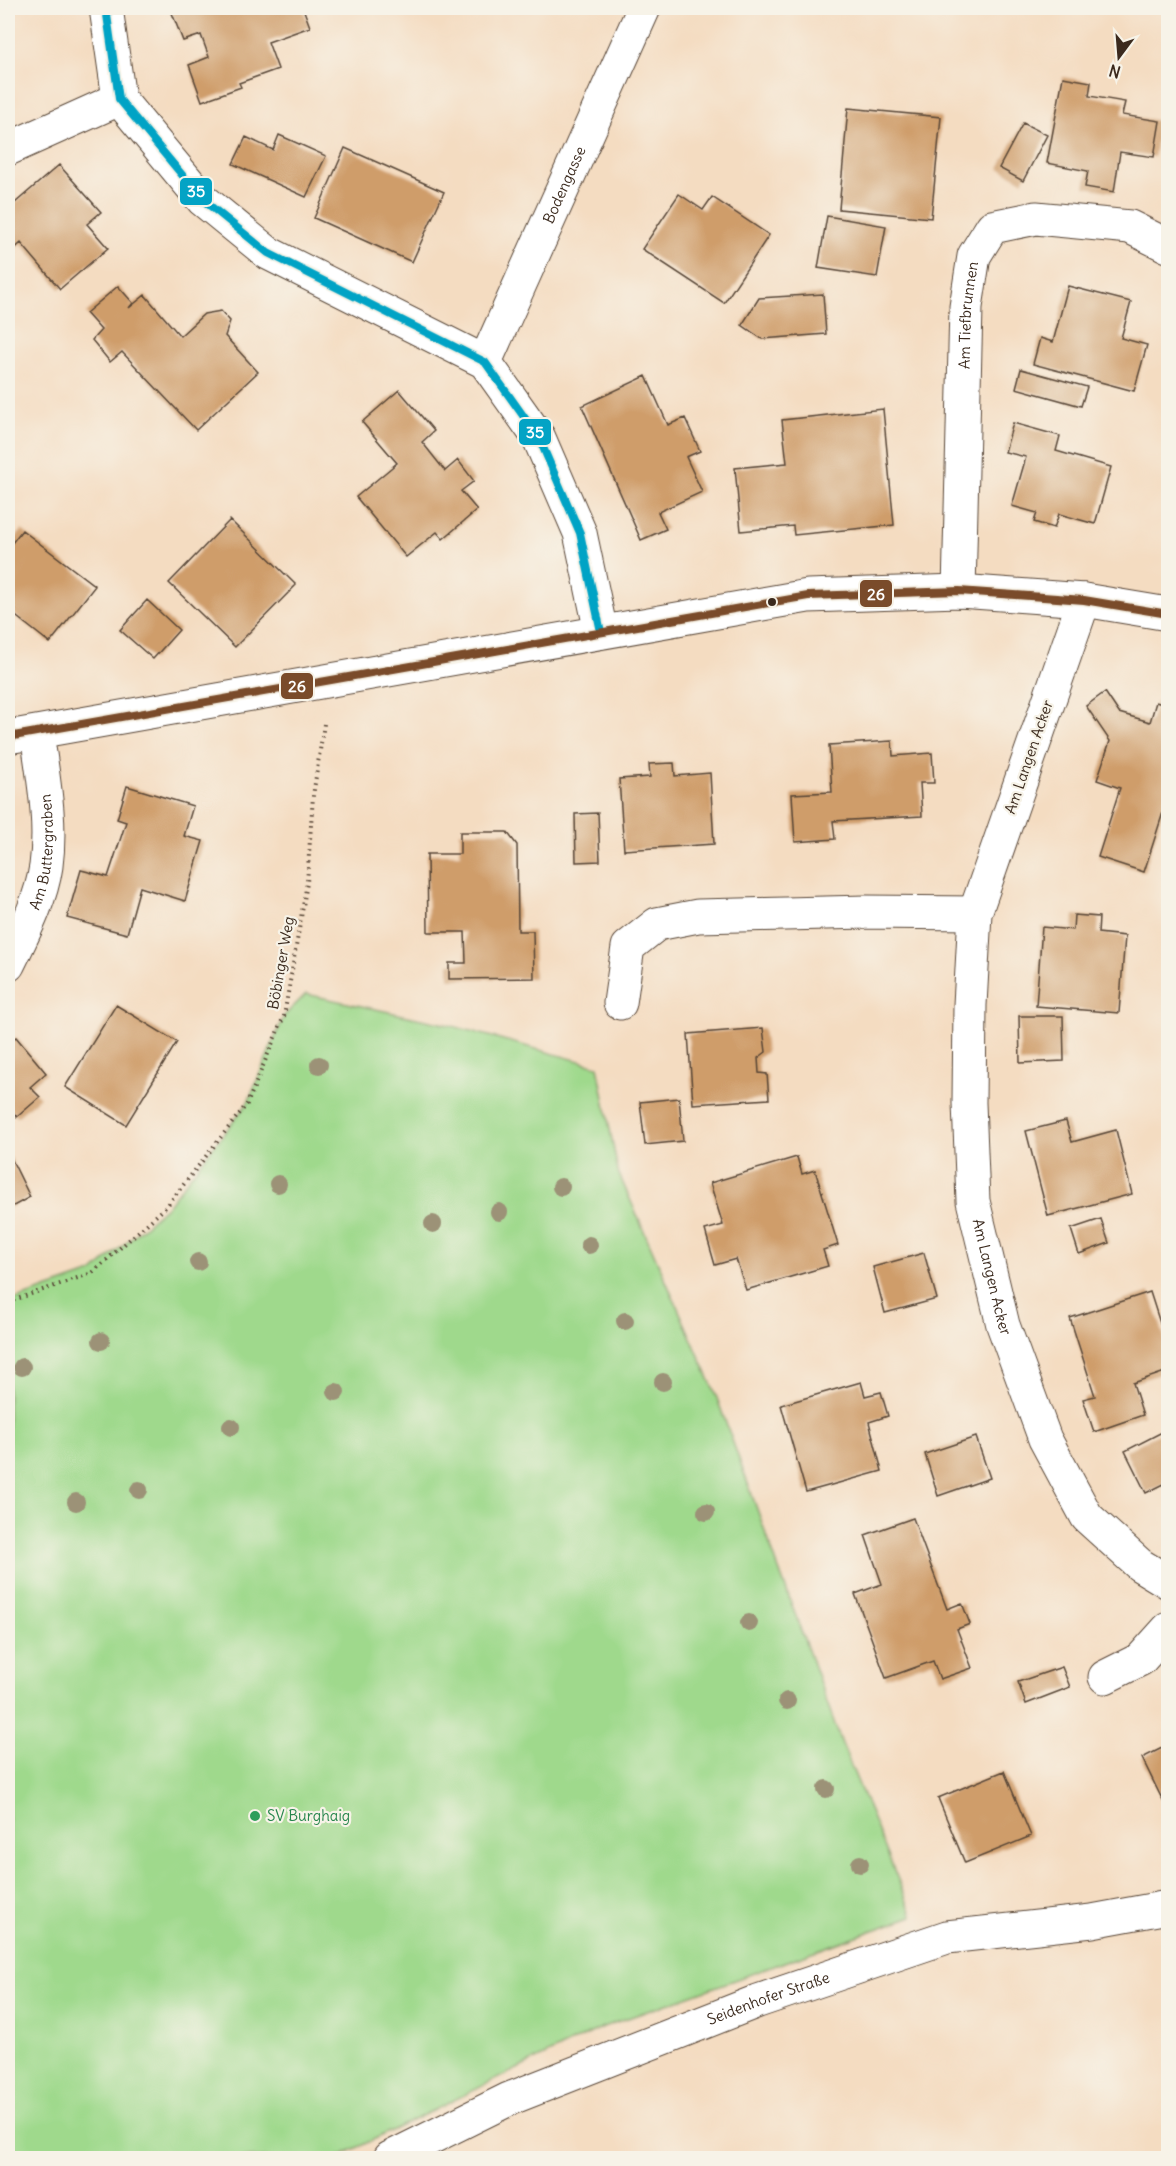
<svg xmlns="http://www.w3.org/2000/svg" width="1176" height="2166" font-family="Delius,sans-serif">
<rect width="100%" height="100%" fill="#f7f3e8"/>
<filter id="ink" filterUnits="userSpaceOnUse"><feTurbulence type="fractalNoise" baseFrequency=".0167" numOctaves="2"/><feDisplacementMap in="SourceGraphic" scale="12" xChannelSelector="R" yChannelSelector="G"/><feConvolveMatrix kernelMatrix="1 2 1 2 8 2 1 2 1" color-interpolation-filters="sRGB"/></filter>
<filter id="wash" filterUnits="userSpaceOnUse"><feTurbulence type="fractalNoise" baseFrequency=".008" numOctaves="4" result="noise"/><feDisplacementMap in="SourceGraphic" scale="24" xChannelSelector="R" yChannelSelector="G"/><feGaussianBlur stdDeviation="1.35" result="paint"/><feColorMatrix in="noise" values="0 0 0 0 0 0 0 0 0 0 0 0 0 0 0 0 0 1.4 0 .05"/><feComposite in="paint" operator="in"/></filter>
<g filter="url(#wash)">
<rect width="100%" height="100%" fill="#f4dcc1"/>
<!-- green -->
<path fill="#9fd98c" stroke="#6d8255" stroke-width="1.5" d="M306,994L449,1025L598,1066L618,1172L714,1390L842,1744L913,1916L603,2027L336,2158H8V1302L92,1273L166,1207L247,1104L284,1016Z"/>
<g id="blocks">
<!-- building -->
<path fill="#cf9d6a" d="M170,8H303L310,27L268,42L278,69L239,83L241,87L202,101L189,65L209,57L201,35L183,41Z
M1063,77L1091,82L1089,96L1125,102L1122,115L1160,121L1154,157L1120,152L1114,192L1085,187L1088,171L1047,163Z
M848,108L941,117L931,218L839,209Z
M1023,123L1047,135L1023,181L999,168Z
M279,135L326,156L306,197L233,164L246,137L273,150Z
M345,148L444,192L412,262L314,218Z
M59,165L101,212L87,224L108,248L60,289L21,243L11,252L8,247V209Z
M679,194L703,210L712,197L769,235L724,303L642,249Z
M827,216L886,226L877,277L818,268Z
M118,286L133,303L129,308L145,295L180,336L204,314L221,311L230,321L225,336L258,372L196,430L122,352L110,362L92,340L101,330L86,313Z
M1068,286L1131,302L1121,338L1147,345L1134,391L1033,364L1040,338L1053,342Z
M823,294L826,334L762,339L742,325L759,298Z
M1021,369L1087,387L1081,406L1016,388Z
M646,376L668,425L685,418L700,451L686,457L702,492L658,512L666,529L641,540L582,406Z
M399,390L434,431L422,442L445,471L458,460L474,481L461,491L477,510L443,539L437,532L406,557L356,497L397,463L362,422Z
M883,409L894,525L794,535L793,526L741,531L735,468L787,463L782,420Z
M1013,423L1060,436L1056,451L1111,467L1095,524L1059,514L1054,528L1034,522L1037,513L1012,506L1026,457L1005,452Z
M230,520L296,585L235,647L169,583Z
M22,530L95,586L50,643L8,610V548Z
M147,600L179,630L153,659L120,630Z
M1105,692L1119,713L1150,722L1156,702L1168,706V804L1166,803L1144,872L1098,857L1120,788L1097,780L1110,741L1086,706Z
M892,741L893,756L932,753L934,783H920L922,816L833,821L835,839L795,842L792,794L832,792L829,745Z
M674,763L675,776L710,773L714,844L624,850L619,779L650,777L649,764Z
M127,786L193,806L184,836L203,841L185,901L140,887L127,934L67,918L81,870L108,877L126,822L117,819Z
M598,813L600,861L576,862L575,814Z
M460,832H507L517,845L518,931H533L534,978L449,979V963H466L465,932H428L427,854H460Z
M1074,915L1099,917L1098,933L1125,936L1119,1013L1036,1006L1042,927L1073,930Z
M116,1005L177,1042L126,1125L65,1087Z
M1019,1016H1063L1064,1061L1020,1063Z
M763,1028L766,1052L758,1058L759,1073L767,1074L769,1099L693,1104L688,1034Z
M16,1037L46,1073L30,1087L40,1097L17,1117L8,1106V1043Z
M679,1098L683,1141L645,1145L640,1102Z
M1066,1121L1072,1142L1116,1130L1132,1194L1048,1216L1026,1131Z
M8,1152L30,1197L8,1209Z
M797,1157L802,1174L815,1170L838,1245L823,1250L828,1266L746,1290L736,1259L715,1265L705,1230L723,1225L710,1183Z
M1101,1219L1109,1243L1079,1254L1071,1229Z
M924,1253L937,1299L885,1313L873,1267Z
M1150,1292L1168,1348V1371L1133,1383L1143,1415L1094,1432L1083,1399L1095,1396L1070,1318Z
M861,1382L865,1396L881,1392L888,1416L869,1422L882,1471L806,1492L781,1405Z
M1168,1429V1482L1146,1493L1125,1451Z
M976,1437L990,1478L938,1496L925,1454Z
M913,1518L947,1609L962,1603L970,1624L957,1629L972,1668L940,1679L933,1661L886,1678L855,1594L882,1584L865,1535Z
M1062,1667L1070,1687L1026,1704L1018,1682Z
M1168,1745V1801L1164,1803L1142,1758Z
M1004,1771L1031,1836L965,1863L938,1798Z"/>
</g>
</g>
<g filter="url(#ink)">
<use href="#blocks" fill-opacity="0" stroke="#574536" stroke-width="1.5"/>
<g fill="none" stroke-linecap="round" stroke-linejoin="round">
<!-- minor casing -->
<g stroke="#574536" stroke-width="35">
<g id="minor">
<path d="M106,8L119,99L203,200L268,253L485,362L539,438L580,533L601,632"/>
<path d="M8,149L119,99"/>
<path id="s1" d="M485,362L644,8"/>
<path id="s2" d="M959,591L966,307L974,256L992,227L1036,218L1130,227L1168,246"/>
<path id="s3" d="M1084,600L975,913L970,1005L969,1103L973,1201L1003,1325L1045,1439L1087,1517L1140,1565L1168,1582"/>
<path d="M8,737L808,596L959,591L1084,600L1168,614"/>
<path id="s4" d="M8,965C23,934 41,901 46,866C52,822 43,777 37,733"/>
<path d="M620,1003L628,947L657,924L698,916L866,912L975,913"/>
<path d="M1105,1677L1141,1659L1168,1629"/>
<path id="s5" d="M390,2158L509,2099L758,2001L947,1937L1092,1921L1168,1907"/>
</g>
</g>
<!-- path -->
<path stroke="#574536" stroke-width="4" stroke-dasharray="1.5 4.5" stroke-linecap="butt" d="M8,1302L92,1273L166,1207L247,1104L284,1016L307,883L313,796L324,724"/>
<!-- minor -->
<use href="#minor" stroke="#fff" stroke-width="33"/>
<!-- bus-1 casing -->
<g stroke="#f7f3e8" stroke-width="12">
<path id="bus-1" d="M106,8L119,99L203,200L268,253L485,362L539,438L580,533L601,632"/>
</g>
<!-- bus-2 casing -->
<g stroke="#f7f3e8" stroke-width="12">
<path id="bus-2" d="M8,737L808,596L959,591L1084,600L1168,614"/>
</g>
<!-- bus-1 -->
<use href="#bus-1" stroke="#03a3c5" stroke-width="8"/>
<!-- bus-2 -->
<use href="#bus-2" stroke="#7a4b2a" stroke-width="8"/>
</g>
<!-- trees -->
<g fill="#9c9277">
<circle cx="319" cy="1065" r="9"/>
<circle cx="278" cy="1184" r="9"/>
<circle cx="561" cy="1187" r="9"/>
<circle cx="499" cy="1212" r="9"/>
<circle cx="433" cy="1224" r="9"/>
<circle cx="589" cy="1245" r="9"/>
<circle cx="198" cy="1262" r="9"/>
<circle cx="625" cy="1321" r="9"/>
<circle cx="101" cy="1341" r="9"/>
<circle cx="22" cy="1367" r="9"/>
<circle cx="663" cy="1382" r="9"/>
<circle cx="336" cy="1392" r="9"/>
<circle cx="231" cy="1427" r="9"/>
<circle cx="139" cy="1490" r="9"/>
<circle cx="76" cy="1502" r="9"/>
<circle cx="706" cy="1512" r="9"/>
<circle cx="749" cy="1623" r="9"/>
<circle cx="787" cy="1701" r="9"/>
<circle cx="826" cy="1789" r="9"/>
<circle cx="860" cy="1864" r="9"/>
</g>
</g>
<!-- markers -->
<circle fill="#3b2a1e" stroke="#f7f3e8" stroke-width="2" cx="772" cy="602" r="5"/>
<circle fill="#2e9e5b" stroke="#f7f3e8" stroke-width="2" cx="255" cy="1816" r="6"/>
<g text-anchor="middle" stroke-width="4.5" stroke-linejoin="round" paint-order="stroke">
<!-- street labels -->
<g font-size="15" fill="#3b2a1e" stroke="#f7f3e8">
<text dy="5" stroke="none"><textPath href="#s1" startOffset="194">Bodengasse</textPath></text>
<text dy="5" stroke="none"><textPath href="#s2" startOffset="276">Am Tiefbrunnen</textPath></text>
<text transform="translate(1029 757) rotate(-71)" y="5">Am Langen Acker</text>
<text dy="5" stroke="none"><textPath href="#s4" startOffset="120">Am Buttergraben</textPath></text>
<text transform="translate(281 963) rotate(-80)" y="5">Böbinger Weg</text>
<text dy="5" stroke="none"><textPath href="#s3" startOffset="698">Am Langen Acker</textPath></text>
<text dy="5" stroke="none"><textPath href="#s5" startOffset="411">Seidenhofer Straße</textPath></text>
</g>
<!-- leisure labels -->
<g font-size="15" fill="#27864d" stroke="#f7f3e8" text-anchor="start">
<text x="267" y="1821">SV Burghaig</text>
</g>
</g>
<g stroke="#f7f3e8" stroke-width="2">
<rect x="179" y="177" width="34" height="29" rx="6" fill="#03a3c5"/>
<rect x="518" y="418" width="34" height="28" rx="6" fill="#03a3c5"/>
<rect x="859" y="579" width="34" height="29" rx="6" fill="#7a4b2a"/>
<rect x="280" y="672" width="34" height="28" rx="6" fill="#7a4b2a"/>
</g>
<g font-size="16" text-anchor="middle" font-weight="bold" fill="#fff">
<text x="196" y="197">35</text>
<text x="535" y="438">35</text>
<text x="876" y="600">26</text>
<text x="297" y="692">26</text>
</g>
<!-- margin -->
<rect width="1176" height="2166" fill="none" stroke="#f7f3e8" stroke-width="30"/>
<!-- north arrow -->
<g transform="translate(1119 57) rotate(196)" stroke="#f7f3e8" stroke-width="4.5" paint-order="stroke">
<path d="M0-4.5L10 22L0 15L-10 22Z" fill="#3b2a1e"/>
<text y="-9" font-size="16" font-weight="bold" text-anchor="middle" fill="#3b2a1e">N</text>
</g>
</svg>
